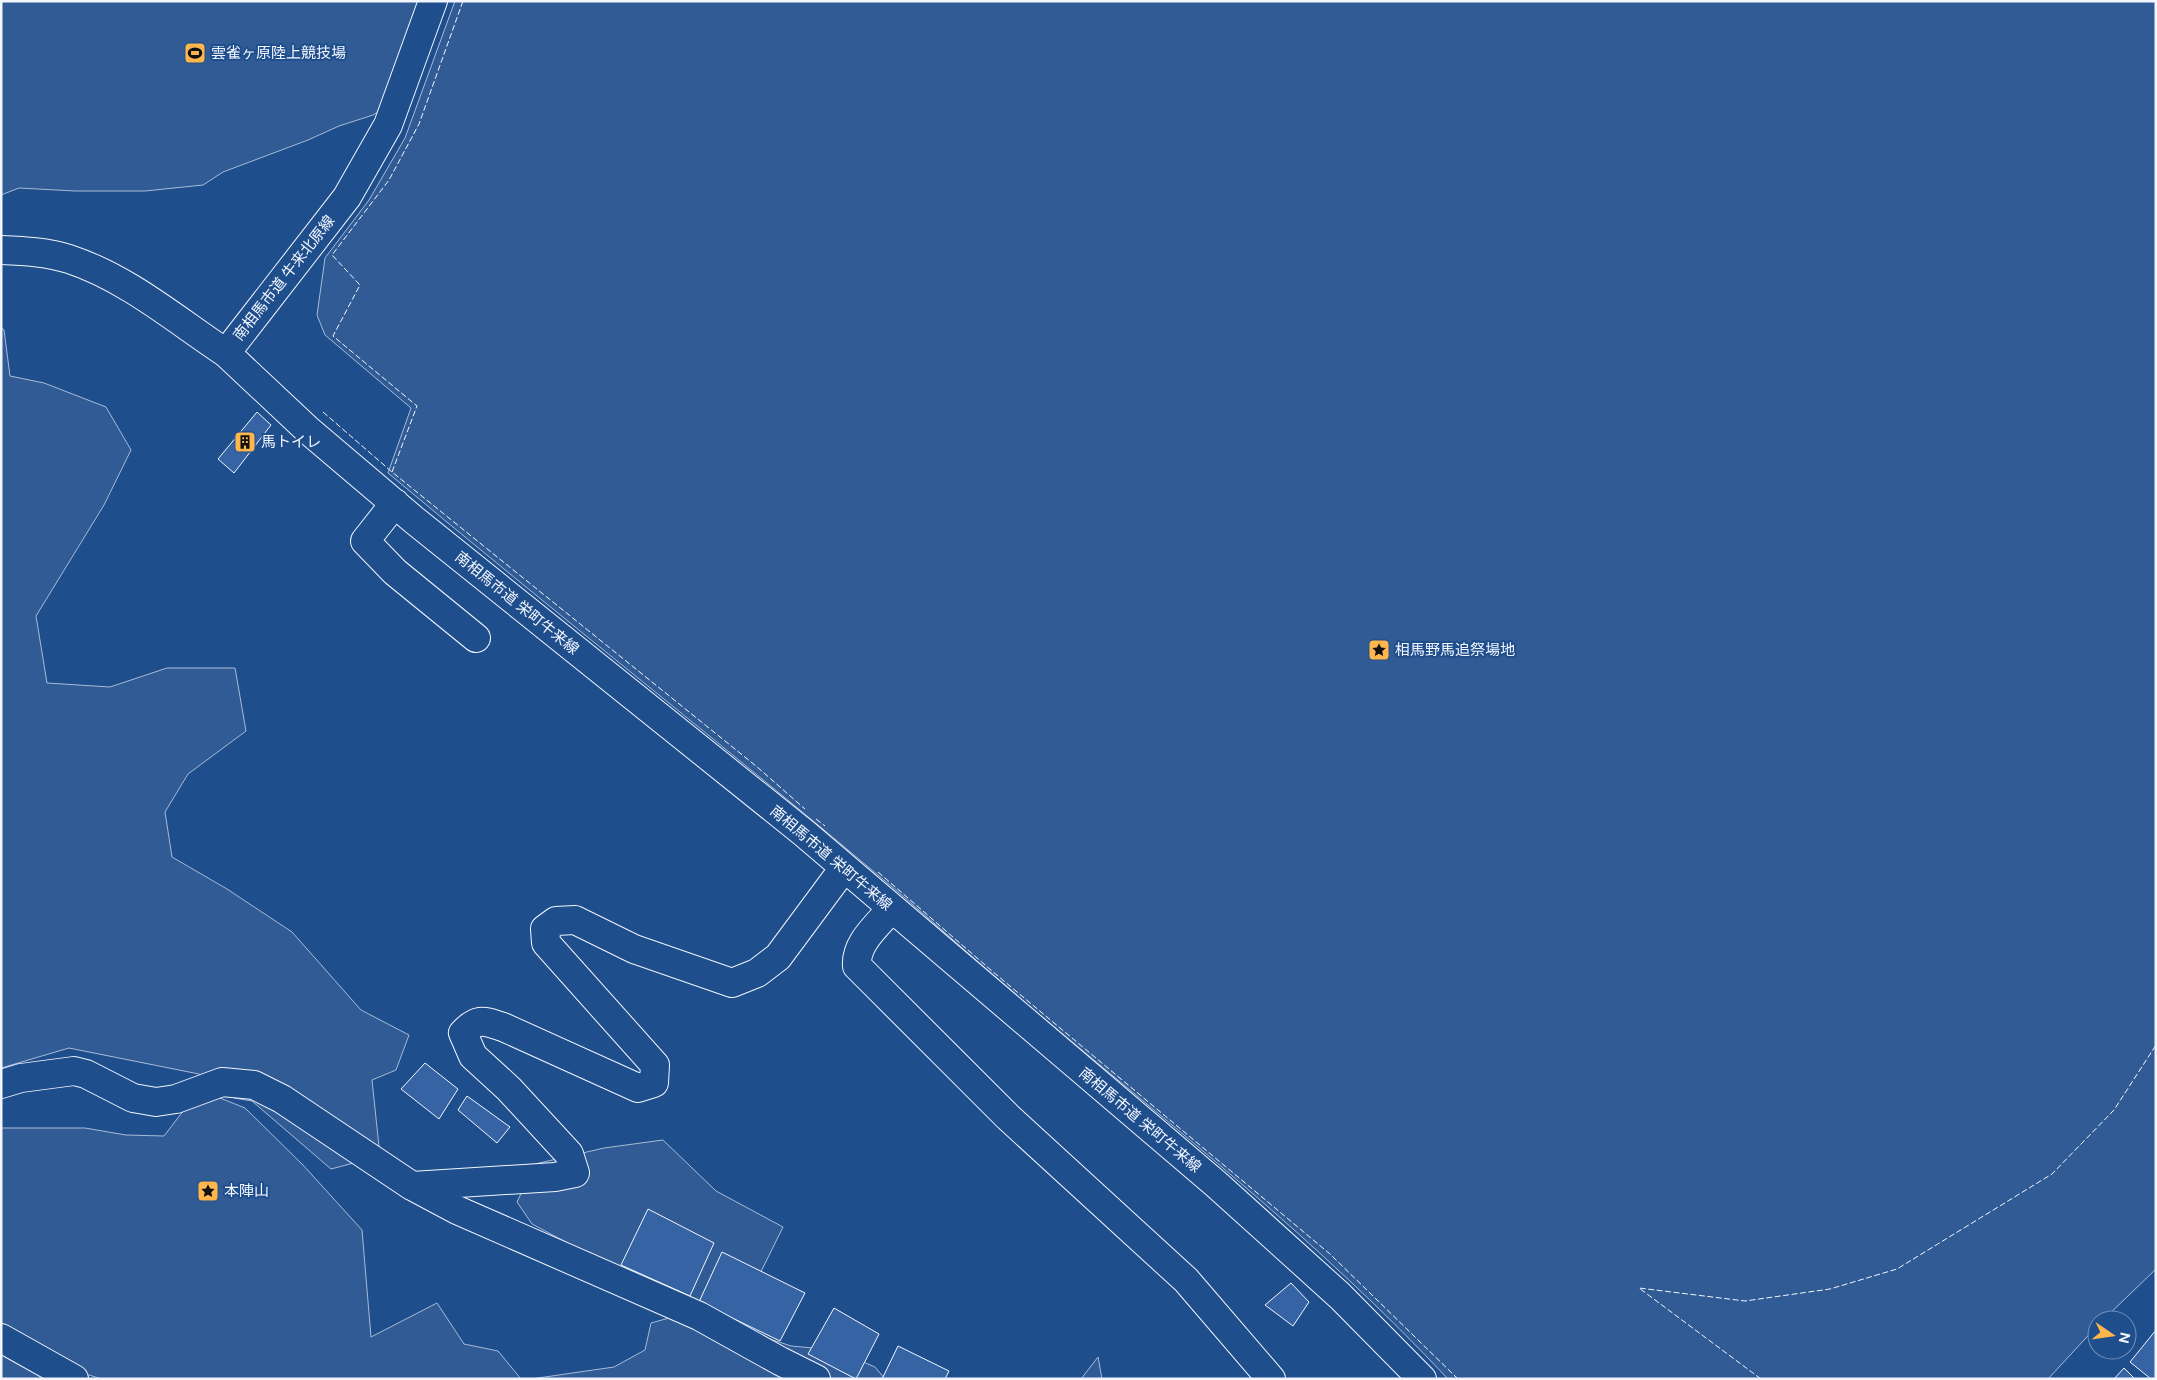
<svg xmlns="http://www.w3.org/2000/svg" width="2157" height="1380" font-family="Figtree,'Noto Sans JP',sans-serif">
<rect width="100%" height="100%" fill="#1f4e8c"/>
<!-- green -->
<path fill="#305b95" stroke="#a8bbd7" d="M1,1H442L412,92L373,115L339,126L308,140L223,172L203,185L145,191H75L19,188L1,195Z
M455,1H2156V1269L2103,1320H2097V1326L2048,1379H1448C1320,1242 1172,1126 1029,1006C984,969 942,929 897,891C729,749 556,614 388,473L411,408L325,335L317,315L325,258L369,200L405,138Z
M1,327L4,330L10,376L44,383L106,407L131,450L104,505L36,616L47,683L110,687L167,668H235L246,731L188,774L165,812L172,857L227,889L292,932L361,1010L409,1035L396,1070L372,1080L380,1156L331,1169L252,1101L234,1098L199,1074L69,1048L1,1068Z
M215,1096L245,1108L303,1165L362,1230L371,1337L437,1303L464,1344L498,1351L521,1379H101L57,1364L1,1325V1128H85L126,1135L164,1136L187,1106Z
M663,1140L716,1191L783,1227L748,1298L713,1317L637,1280L532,1224L517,1202L535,1164L604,1148Z
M680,1315L746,1331L791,1346L835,1350L875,1367L885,1379H531L614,1367L645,1350L651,1323Z
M1,1353L48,1379H1Z
M1098,1357L1102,1379H1081Z"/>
<!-- building -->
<path fill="#3563a3" stroke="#f2f6ff" d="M257,412L271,425L234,473L218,459Z
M425,1063L458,1089L439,1119L401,1089Z
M467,1096L510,1127L497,1143L458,1110Z
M648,1209L714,1243L690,1296L621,1265Z
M722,1252L805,1293L780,1341L699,1302Z
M1291,1283L1309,1302L1293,1326L1265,1305Z
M834,1308L879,1334L856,1379L808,1354Z
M2156,1330V1379H2151L2130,1362Z
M898,1346L949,1371L945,1379H882Z
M2124,1368L2135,1379H2114Z"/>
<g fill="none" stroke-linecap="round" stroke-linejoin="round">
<!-- minor casing -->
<g stroke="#f2f6ff" stroke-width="30">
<path id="minor" d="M1,250C24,251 47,252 69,259C127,278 176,320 226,353L347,197L388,125L433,1
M226,353L308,430L414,520L804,833L1216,1184L1340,1296L1422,1379
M395,503L365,541L395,572L476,638
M892,908C878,925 855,943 857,966L1008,1117L1186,1280L1271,1379
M1,1084L21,1078L74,1071L86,1074L133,1098L156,1102L176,1099L222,1082L254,1085L282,1099L412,1186L457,1210L699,1316L780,1361L816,1379
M412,1186L555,1177L575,1173L569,1154L509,1089L473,1056L463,1033C478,1017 484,1021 503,1027L638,1088L654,1083L655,1065L546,943L545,929L556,921L575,920L634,949L732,983L757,973L778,957L844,868
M1,1338L74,1379"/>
</g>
<!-- minor -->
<use href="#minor" stroke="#1f4e8c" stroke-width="28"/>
<!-- fence -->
<path stroke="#f2f6ff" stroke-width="1" stroke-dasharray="6 2.5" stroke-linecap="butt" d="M323,412L392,472L756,766L805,809
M392,472L417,406L333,336L360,285L332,255L389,180L419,124L463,1
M816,819L825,826
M878,872L992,971L1330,1254L1458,1379
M1761,1379L1639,1288L1745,1301L1830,1289L1897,1269L2052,1174L2114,1110L2156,1045"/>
</g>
<!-- icons -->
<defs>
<g id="stadium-square" transform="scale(1.125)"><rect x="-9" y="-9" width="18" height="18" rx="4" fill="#ffb74d" stroke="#1f4e8c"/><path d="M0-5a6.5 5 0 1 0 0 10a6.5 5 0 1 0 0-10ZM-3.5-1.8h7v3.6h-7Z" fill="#111"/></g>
<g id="building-square" transform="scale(1.125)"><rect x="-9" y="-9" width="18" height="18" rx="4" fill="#ffb74d" stroke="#1f4e8c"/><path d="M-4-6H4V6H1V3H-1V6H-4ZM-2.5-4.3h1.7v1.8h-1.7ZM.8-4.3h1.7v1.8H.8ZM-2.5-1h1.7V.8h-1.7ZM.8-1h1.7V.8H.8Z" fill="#111"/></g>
<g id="sight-square" transform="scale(1.125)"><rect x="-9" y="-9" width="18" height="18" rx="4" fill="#ffb74d" stroke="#1f4e8c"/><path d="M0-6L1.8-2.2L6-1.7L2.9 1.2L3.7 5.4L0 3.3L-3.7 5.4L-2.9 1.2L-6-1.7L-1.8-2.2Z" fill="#111"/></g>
</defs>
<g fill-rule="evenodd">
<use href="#stadium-square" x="195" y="53"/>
<use href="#building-square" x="245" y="442"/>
<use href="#sight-square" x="1379" y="650"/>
<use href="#sight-square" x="208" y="1191"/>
</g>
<g text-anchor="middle" stroke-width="4" stroke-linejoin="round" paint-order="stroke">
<!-- poi labels -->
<g font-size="15" fill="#f2f6ff" stroke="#1f4e8c" text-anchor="start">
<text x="211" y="58">雲雀ヶ原陸上競技場</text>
<text x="261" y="447">馬トイレ</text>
<text x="1395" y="655">相馬野馬追祭場地</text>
<text x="224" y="1196">本陣山</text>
</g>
<!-- street labels -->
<g font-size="15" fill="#f2f6ff" stroke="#1f4e8c">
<text transform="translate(284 278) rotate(-52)" y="5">南相馬市道 牛来北原線</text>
<text transform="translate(517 603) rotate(39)" y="5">南相馬市道 栄町牛来線</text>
<text transform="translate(831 858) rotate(40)" y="5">南相馬市道 栄町牛来線</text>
<text transform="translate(1140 1120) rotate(40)" y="5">南相馬市道 栄町牛来線</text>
</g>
</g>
<!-- border -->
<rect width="2157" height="1380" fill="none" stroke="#f2f6ff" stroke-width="5"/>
<!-- north arrow -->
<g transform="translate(2112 1335) rotate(103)"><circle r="24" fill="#1f4e8c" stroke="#7391ba"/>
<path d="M0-4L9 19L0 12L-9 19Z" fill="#ffb74d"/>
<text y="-8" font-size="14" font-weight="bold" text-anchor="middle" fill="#f2f6ff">N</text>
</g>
</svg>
